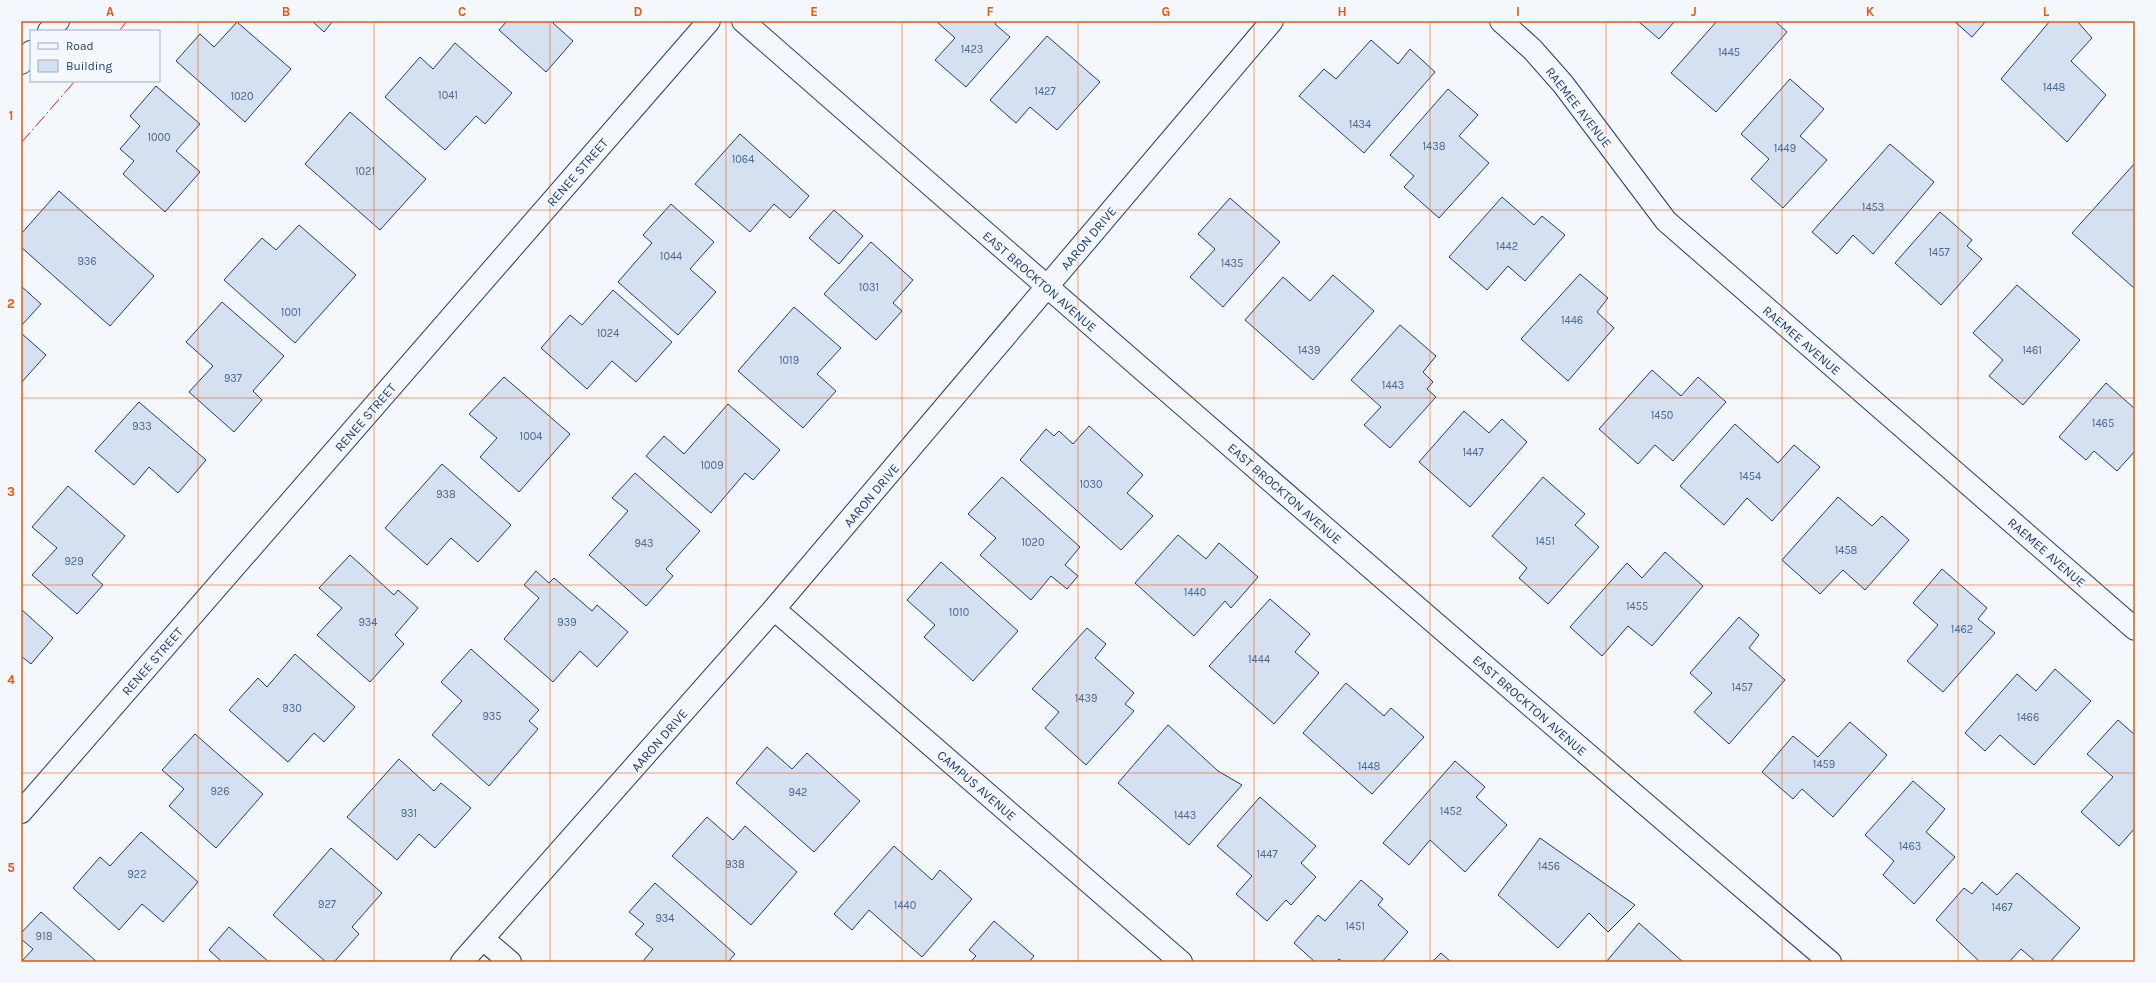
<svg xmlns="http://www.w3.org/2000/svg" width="2156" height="983" font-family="Karla,sans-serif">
<rect width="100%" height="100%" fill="#f4f7fb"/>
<!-- building -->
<path fill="#d5e0f0" stroke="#1d3f73" d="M312,21H333L324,32Z
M507,21H555L553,23L573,41L546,72L499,30Z
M936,21H997L995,24L1010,37L966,87L935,60L955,38Z
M1638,21H1675L1659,39Z
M1717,21H1775L1787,32L1716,112L1671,73Z
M1954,21H1986L1972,37Z
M2050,21H2077L2092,38L2071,61L2106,95L2067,142L2001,79Z
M237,22L291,69L245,122L176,61L200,34L214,47Z
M1047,36L1100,82L1057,130L1030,107L1016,123L990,100Z
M1371,40L1398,64L1410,49L1435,72L1364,153L1299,96L1324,69L1336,79Z
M455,43L512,93L485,124L476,116L445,150L385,97L420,57L433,69Z
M1790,79L1824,109L1800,136L1827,160L1783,208L1751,179L1769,159L1741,134Z
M156,86L200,124L176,151L200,172L165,212L123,174L134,161L120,149L140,126L130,116Z
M1448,89L1478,115L1459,136L1489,163L1439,218L1404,187L1414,176L1390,155Z
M350,112L426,179L380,230L305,164Z
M740,134L809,196L790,218L774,204L750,232L695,184Z
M1890,144L1934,182L1873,254L1853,235L1837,254L1812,232Z
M2135,163V287L2134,288L2072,233Z
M59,191L154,276L110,326L21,247V234Z
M1502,197L1534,225L1542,216L1565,235L1525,281L1508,266L1487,290L1449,257Z
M1230,198L1280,242L1223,307L1190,277L1215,249L1198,234Z
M671,204L714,242L690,269L716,292L678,335L618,282L652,243L643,235Z
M834,210L863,236L839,264L809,238Z
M1940,212L1972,240L1967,246L1982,259L1941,305L1895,263Z
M299,225L356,275L295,343L224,280L262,238L276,250Z
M871,242L913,280L893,303L902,311L876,340L824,294Z
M1580,274L1608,298L1597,312L1614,328L1568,381L1521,339Z
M1333,275L1374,311L1313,380L1245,320L1283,277L1310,301Z
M2017,285L2080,340L2023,405L1989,376L2003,360L1973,333Z
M21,286L41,304L21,326Z
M613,290L672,342L636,382L612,361L587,389L541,348L570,315L582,325Z
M222,302L284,356L253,391L262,400L234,432L189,392L213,366L186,342Z
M794,307L841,348L817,374L836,391L803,428L738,371Z
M1400,325L1436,356L1423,372L1433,382L1427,389L1436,397L1390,448L1364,425L1381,407L1351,380Z
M21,333L46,355L21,383Z
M1652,370L1681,396L1698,377L1726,402L1673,461L1655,445L1638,464L1599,429Z
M504,377L570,434L519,492L480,457L497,438L469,414Z
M2106,383L2135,409V451L2117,471L2094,451L2086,460L2059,437Z
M139,402L206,460L178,493L149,467L134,485L95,451Z
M728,404L780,450L753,480L745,473L711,513L646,456L664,436L684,454Z
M1464,411L1489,433L1502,419L1527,442L1470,507L1419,462Z
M1735,424L1778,463L1794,445L1820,467L1772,521L1747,498L1724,525L1680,486Z
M1089,426L1143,475L1127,493L1153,516L1121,550L1020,460L1046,429L1054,436L1059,431L1073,444Z
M442,464L511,525L478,562L451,538L427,565L385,528Z
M635,473L700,531L666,569L673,576L646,606L589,555L628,511L612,498Z
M1002,477L1080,547L1065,565L1078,576L1067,589L1051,576L1031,600L980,555L996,538L968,514Z
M1543,477L1585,514L1575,525L1599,547L1548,604L1519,578L1527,568L1492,536Z
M68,486L125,536L92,575L103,585L77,614L32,575L57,548L32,527Z
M1838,497L1872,526L1882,516L1909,540L1865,590L1843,570L1820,594L1782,560Z
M1178,535L1206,559L1219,543L1258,577L1231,608L1225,601L1194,636L1135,583Z
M1665,552L1703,586L1652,646L1628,626L1602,656L1570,627L1627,563L1642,578Z
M350,555L394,595L398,590L418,608L395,635L404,644L370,682L317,635L342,608L319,588Z
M941,562L1018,631L973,681L924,637L935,625L907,600Z
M1942,569L1987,608L1978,619L1995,633L1943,692L1907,661L1938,625L1913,603Z
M536,571L549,583L554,578L592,611L597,605L628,632L597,667L580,651L553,682L504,639L539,598L524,585Z
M1270,599L1310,634L1295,652L1319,673L1274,724L1209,666Z
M21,609L53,638L31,664L21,656Z
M1739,617L1759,635L1749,648L1785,680L1729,744L1694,712L1712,693L1690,673Z
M1087,628L1106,644L1095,658L1134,693L1125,704L1134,711L1086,765L1045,728L1059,712L1032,689Z
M471,649L539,710L529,721L538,729L489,786L432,735L462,701L441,682Z
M295,654L355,707L324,742L314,733L288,762L229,710L258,678L267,687Z
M2055,669L2091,701L2034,765L2000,735L1985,751L1965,733L2017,674L2036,691Z
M1346,683L1384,716L1391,708L1424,737L1372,794L1303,733Z
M2118,720L2135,735V828L2119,846L2081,812L2113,777L2087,754Z
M1850,722L1887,755L1833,817L1802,789L1793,799L1762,772L1793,736L1818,757Z
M1168,725L1218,771L1242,785L1189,845L1118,783Z
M195,734L263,794L216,848L169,806L184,789L162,770Z
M767,747L792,769L807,753L860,801L814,852L736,783Z
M399,759L434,791L441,783L471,808L435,848L419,834L397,860L347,817Z
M1455,761L1485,787L1476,797L1507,825L1465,872L1430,840L1409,865L1383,843Z
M1913,781L1945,809L1926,832L1955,857L1914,904L1883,875L1894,861L1865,835Z
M1260,797L1316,846L1301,863L1316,877L1291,905L1286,900L1267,921L1236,894L1252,876L1217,846Z
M707,817L733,840L745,826L797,872L751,925L672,856Z
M141,832L198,882L163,922L142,904L119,930L73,888L100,857L110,866Z
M1540,838L1635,905L1608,932L1589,913L1558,948L1498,895Z
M894,846L932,880L940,870L972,899L922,957L869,910L852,930L834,914Z
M331,848L382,893L352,927L359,934L334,962H326L273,915Z
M2017,873L2080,928L2050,962H2036L2021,949L2009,962H1980L1936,920L1964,888L1972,894L1982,882L1997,895Z
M1361,880L1383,899L1378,905L1408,932L1382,962H1343L1339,959L1336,962H1315L1294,943L1318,915L1325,921Z
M655,883L735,954L728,962H646L644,960L653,949L635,934L644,924L629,912Z
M41,912L97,962H21L33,949L21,939V933Z
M994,921L1034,956L1029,962H970L976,956L969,950Z
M1639,923L1683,962H1606Z
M229,927L269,962H222L209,950Z
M1441,953L1451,962H1432Z"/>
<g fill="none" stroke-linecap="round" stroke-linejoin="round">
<!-- street casing -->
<g stroke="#1d3f73" stroke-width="24">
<path id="street" d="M743,21C1104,337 1465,651 1830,962
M1501,21L1532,49L1563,84L1666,221L2135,629
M774,609L1181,962
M21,812L709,21
M483,939L510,962
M462,962L774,609L1272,21"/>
</g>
<!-- secondary casing -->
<g stroke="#1d3f73" stroke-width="24">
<path id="secondary" d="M49,31L58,21
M21,63L31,52"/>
</g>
<!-- street -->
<use href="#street" stroke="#f4f7fb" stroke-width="22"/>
<!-- secondary -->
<use href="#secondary" stroke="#f4f7fb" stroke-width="22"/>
<!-- power -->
<path stroke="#c62828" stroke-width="1" stroke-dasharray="14 3 2 3" stroke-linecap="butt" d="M119,31L127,21
M21,143L75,81"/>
</g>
<!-- grid -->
<path fill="none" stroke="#e8590c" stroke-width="1" stroke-opacity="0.55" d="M198,21V962M374,21V962M550,21V962M726,21V962M902,21V962M1078,21V962M1254,21V962M1430,21V962M1606,21V962M1782,21V962M1958,21V962M21,210H2135M21,398H2135M21,585H2135M21,773H2135"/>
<g text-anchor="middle" stroke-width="3" stroke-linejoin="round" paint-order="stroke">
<!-- number labels -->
<g font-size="11" fill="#4b6792">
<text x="972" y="53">1423</text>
<text x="1729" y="56">1445</text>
<text x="2054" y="91">1448</text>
<text x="1045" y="95">1427</text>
<text x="448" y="99">1041</text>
<text x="242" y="100">1020</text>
<text x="1360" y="128">1434</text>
<text x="159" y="141">1000</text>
<text x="1434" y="150">1438</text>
<text x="1785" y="152">1449</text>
<text x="743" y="163">1064</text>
<text x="365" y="175">1021</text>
<text x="1873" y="211">1453</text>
<text x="1507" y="250">1442</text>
<text x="1939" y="256">1457</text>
<text x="671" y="260">1044</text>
<text x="87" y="265">936</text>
<text x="1232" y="267">1435</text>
<text x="869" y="291">1031</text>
<text x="291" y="316">1001</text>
<text x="1572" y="324">1446</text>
<text x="608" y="337">1024</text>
<text x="1309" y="354">1439</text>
<text x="2032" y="354">1461</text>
<text x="789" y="364">1019</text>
<text x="233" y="382">937</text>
<text x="1393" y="389">1443</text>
<text x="1662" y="419">1450</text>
<text x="2103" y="427">1465</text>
<text x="142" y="430">933</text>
<text x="531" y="440">1004</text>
<text x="1473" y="456">1447</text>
<text x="712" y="469">1009</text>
<text x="1750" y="480">1454</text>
<text x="1091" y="488">1030</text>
<text x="446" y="498">938</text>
<text x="1545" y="545">1451</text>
<text x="1033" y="546">1020</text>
<text x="644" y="547">943</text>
<text x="1846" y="554">1458</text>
<text x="74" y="565">929</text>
<text x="1195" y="596">1440</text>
<text x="1637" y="610">1455</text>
<text x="959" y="616">1010</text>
<text x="368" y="626">934</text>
<text x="567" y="626">939</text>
<text x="1962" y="633">1462</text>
<text x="1259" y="663">1444</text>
<text x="1742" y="691">1457</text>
<text x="1086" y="702">1439</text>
<text x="292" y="712">930</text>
<text x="492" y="720">935</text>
<text x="2028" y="721">1466</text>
<text x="1824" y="768">1459</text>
<text x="1369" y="770">1448</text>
<text x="220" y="795">926</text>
<text x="798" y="796">942</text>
<text x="1451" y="815">1452</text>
<text x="409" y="817">931</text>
<text x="1185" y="819">1443</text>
<text x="1910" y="850">1463</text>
<text x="1267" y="858">1447</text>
<text x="735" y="868">938</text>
<text x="1549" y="870">1456</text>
<text x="137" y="878">922</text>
<text x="327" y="908">927</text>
<text x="905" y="909">1440</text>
<text x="2002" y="911">1467</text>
<text x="665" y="922">934</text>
<text x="1355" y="930">1451</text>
<text x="44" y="940">918</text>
</g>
<!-- street labels -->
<g font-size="13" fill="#1d3f73" stroke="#f4f7fb">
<text transform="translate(1579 107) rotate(52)" y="5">RAEMEE AVENUE</text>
<text transform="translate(577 172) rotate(-49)" y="5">RENEE STREET</text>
<text transform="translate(1088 238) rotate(-50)" y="5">AARON DRIVE</text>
<text transform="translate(1040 281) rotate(41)" y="5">EAST BROCKTON AVENUE</text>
<text transform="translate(1802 340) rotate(41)" y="5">RAEMEE AVENUE</text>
<text transform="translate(365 417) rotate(-49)" y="5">RENEE STREET</text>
<text transform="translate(1285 493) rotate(41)" y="5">EAST BROCKTON AVENUE</text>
<text transform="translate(871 495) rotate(-50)" y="5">AARON DRIVE</text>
<text transform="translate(2047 552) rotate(41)" y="5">RAEMEE AVENUE</text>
<text transform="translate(152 661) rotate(-49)" y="5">RENEE STREET</text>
<text transform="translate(1530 705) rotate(41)" y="5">EAST BROCKTON AVENUE</text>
<text transform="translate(659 740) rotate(-49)" y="5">AARON DRIVE</text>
<text transform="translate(977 785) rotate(41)" y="5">CAMPUS AVENUE</text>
</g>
</g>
<!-- border -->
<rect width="2156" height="983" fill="none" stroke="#f4f7fb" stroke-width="44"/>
<!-- legend -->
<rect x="30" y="30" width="130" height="52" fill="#f4f7fb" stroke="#9eadc5"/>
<rect x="38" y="43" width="20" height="6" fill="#f4f7fb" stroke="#9eadc5"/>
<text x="66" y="50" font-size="12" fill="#1d3f73">Road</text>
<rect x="38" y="60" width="20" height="12" fill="#d5e0f0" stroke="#9eadc5"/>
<text x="66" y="70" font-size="12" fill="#1d3f73">Building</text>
<rect x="22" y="22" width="2112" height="939" fill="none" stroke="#e8590c" stroke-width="1.5"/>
<g font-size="13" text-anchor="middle" font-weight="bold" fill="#e8590c">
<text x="110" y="16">A</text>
<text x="286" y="16">B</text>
<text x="462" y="16">C</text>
<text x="638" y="16">D</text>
<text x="814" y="16">E</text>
<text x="990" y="16">F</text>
<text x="1166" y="16">G</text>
<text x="1342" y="16">H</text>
<text x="1518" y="16">I</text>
<text x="1694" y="16">J</text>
<text x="1870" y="16">K</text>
<text x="2046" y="16">L</text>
<text x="11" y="120">1</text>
<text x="11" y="308">2</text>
<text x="11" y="496">3</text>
<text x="11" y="684">4</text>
<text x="11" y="872">5</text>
</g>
</svg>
